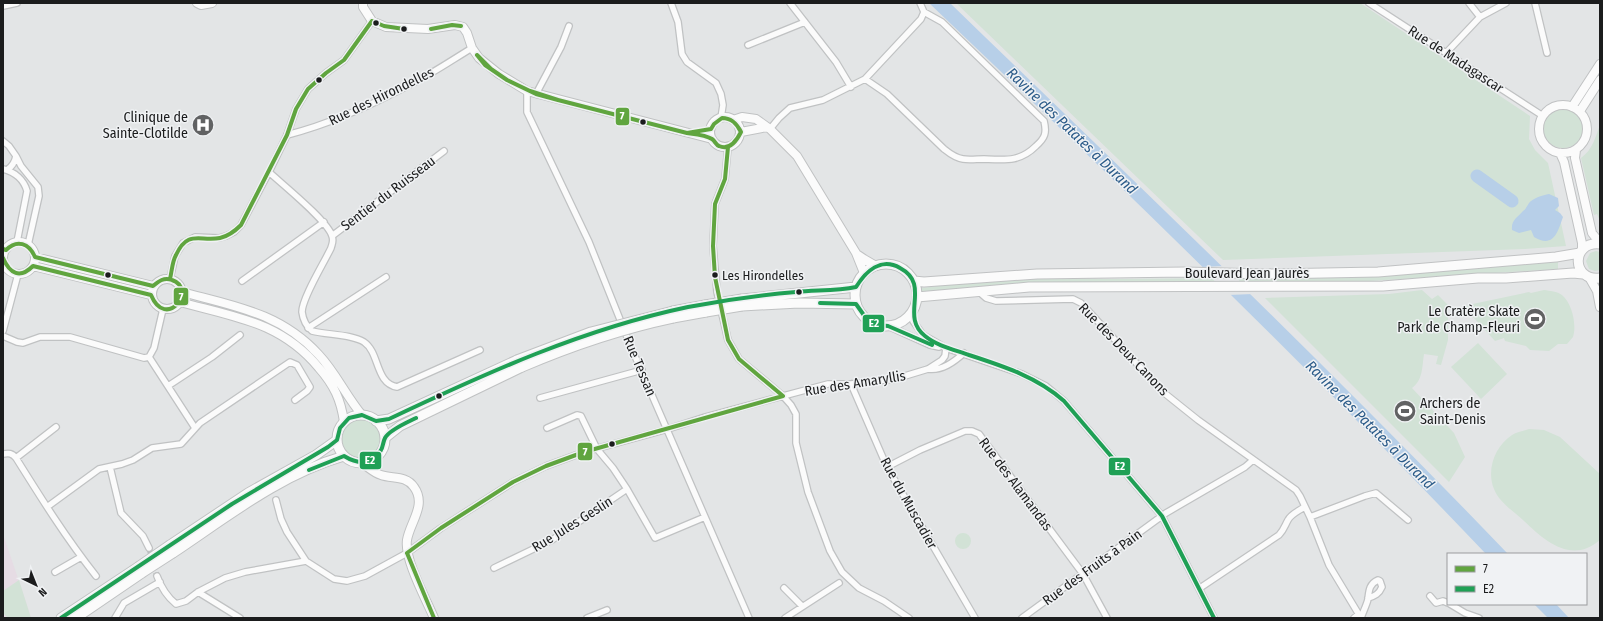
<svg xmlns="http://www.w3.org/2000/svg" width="1603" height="621" font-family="'Fira Sans Condensed',sans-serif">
<rect width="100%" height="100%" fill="#e3e5e6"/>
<!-- education -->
<path fill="#e6dce4" d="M3,534L25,599L31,618H3Z"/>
<!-- green -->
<path fill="#d2e2d6" d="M956,3H1360L1530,116L1529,139L1535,150L1548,163L1566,246L1525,249L1223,260Z
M1543 128a20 20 0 1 1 40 0a20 20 0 1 1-40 0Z
M1600,125V221L1597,214L1594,215L1581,158C1593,149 1595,138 1600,125Z
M1596,251L1600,252V270L1595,271L1589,269L1586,261L1590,253Z
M1558,262V269L1355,282L1264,281L1107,284H1045L972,287L922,293L921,288L971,282L1044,278L1109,279L1355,277Z
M1422,290L1432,299L1438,295L1448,305V340L1441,365L1436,364L1438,356L1424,354C1422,367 1423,380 1412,388L1454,433L1465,457L1449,482L1265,298L1389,294Z
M1544,290C1550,291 1557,291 1562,295C1572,303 1577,325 1573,337C1571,339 1569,342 1567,344H1558L1549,351L1530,350L1526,346L1505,341L1504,338L1495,341L1463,306L1529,292L1531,293Z
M1478,343L1507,374L1481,399L1451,367Z
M341 439a20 20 0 1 1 40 0a20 20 0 1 1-40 0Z
M1529,429L1544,430L1560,437L1600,474V540C1571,565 1544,540 1523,520C1513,511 1499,502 1494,489C1486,470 1495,446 1512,435C1517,432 1524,431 1529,429Z
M955 541a8 8 0 1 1 16 0a8 8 0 1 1-16 0Z
M19,580L31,618H8L3,613V591Z"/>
<!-- water -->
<path fill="#b7cfe8" d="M929,3H950C1138,185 1327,365 1508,554H1486C1306,365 1118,183 929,3Z
M1549,194L1558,198L1559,206L1555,210L1560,213L1563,217C1558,231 1554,249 1534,237L1531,230L1519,233L1512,230C1511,220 1517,218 1523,211C1526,209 1527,206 1529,203C1533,198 1543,195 1549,194Z
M1534,604H1556L1569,618H1548Z"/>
<!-- pier -->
<path fill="#e3e5e6" d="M1224,266L1247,288L1253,294L1228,295L1201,267Z"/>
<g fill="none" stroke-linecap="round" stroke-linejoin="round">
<!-- river -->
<path stroke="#b7cfe8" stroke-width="13" d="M1477,176L1512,201"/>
<!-- street-tunnel -->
<path stroke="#bbbdbe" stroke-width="5.5" stroke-dasharray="5.5 3" stroke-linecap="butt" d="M149,548L157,576"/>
<!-- street casing -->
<g stroke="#c0c2c3" stroke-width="8">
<path id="street" d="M671,3L678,22L682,54L687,62L716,83L721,94L723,105L721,118
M790,3L836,62L851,87
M1369,3L1543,116
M1469,3L1480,17
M1535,3L1547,53
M3,6L17,3
M748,45L805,22
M1446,53L1480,17L1506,3
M865,79L887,94L944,149C949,153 955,158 963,159C969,160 977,159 984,159C1006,160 1020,162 1036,146C1045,138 1047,133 1044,121L942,22L924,12
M527,91V112L589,242L631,347L749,618
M536,94L561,47L569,26
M770,129L779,118L790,108L823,100L865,79L921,19L924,12L920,3
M287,135C330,124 372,105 411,84C432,74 452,60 472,48
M3,141L9,146L16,156C15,162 13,166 7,170
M728,147L725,179L715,204L713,246L717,292L728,340L739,359L783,396L791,405L796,414V443L808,492L830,551L842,572L859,588L884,601L909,618
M16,156L21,166L38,187L39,196L28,245
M3,169C15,172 24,180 27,191L17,242
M269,172C283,185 328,221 332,236C334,241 332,244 331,248C324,263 302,298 302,312C303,320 306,326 312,331C327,335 351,334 364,342C380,353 375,383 397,387L480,350
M332,236L444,151
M170,279L175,256L183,243L195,237L219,238L226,236L234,232L241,225L270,170L287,135L296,109L308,89L326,73L344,60L372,21
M242,281L324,222
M978,291L986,298L996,301L1073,299L1081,303L1163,392L1198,420L1296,490L1300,496L1310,517L1329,565L1361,618
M913,309V321L923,335L946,348L1022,374L1046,386L1064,401L1162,516L1214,618
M888,326L930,345L939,347
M308,328L386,277
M3,331L18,274
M3,336L17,342L23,343L40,337H70L144,358L149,357
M149,357L195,428
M149,357L154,348L163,309
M928,369C942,371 954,362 964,353
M851,384L887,467L975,618
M168,386L212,357L240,335
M540,398L642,370
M547,428L577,415L581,416L597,449L613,468L627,489L655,538L705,517
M3,454C9,453 12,453 16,458L56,427
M16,458C41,498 66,538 96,576
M110,467L121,513L143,536L149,548
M887,467L920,450L965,431H972L979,434L1083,574L1107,618
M276,500L281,519L287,532L306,561L334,579L347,581L365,576L407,553L441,528L513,482L546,466L584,452L668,429L705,417L828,384H851L895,379L928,369L942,360L945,356L946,348
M47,507L99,469L122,464L133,460L152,448L181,444L200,423L290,362L297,365L310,387L307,391L295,400
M1310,517L1365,496L1376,493L1408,520
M494,568L552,540L627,489
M55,572L81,557
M157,576C161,587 166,596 176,604L186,601L198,592L225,578L245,572L306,561
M784,588L802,606
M1200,588L1279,535C1284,530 1285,525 1288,520C1291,514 1299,511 1304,507
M198,592L240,618
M1430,596L1436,603L1443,601L1448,603
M1450,604L1465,613L1479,618
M115,618L124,603L160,582
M587,618L607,610
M785,618L839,583
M1022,618L1166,513L1245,467L1253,460
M1354,618L1359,614
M1361,618C1363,612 1367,604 1368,599C1369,591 1369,584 1378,580L1380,581L1382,587C1379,594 1375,596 1368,598"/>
</g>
<!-- secondary casing -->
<g stroke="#c0c2c3" stroke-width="10">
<path id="secondary" d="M197,3L201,5L212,3
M363,3V7L372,21L386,27L428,29L455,25L463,27L467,33L472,48L479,58L499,74L527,91L712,139
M1539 129a24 24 0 1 1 48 0a24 24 0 1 1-48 0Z
M1572,107L1600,64
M1580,111L1600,80
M710 132a15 15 0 1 1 30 0a15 15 0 1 1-30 0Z
M733,120L742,117L756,119L770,129L797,156L856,253L864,273
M741,132L767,127
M1576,150L1575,158L1592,233L1600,243
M1560,153L1564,162L1582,243V250
M3 258a16 16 0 1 1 32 0a16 16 0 1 1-32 0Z
M858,255L864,259L876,266
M35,257L153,286
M33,266L151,295
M1589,277L1597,291L1600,307
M152 294a15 15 0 1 1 30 0a15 15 0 1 1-30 0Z
M182,292C234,306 281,313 319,355C336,373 346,396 362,415
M180,302C235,317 281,322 319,368C334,385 341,400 344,422
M373,460L374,471
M362,463C368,467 374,473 381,475C392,479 406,475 414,487C427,505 410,522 407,540C404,559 426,599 434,618"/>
</g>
<!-- primary casing -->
<g stroke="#c0c2c3" stroke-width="11">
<path id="primary" d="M1600,244C1570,241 1572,282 1600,278
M855 295a31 31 0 1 1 62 0a31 31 0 1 1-62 0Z
M914,281L924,282L1037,274L1185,272L1264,274L1378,272L1556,257L1580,253
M917,297L1029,287L1383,286L1478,278H1506L1573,273L1583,274
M742,299L856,287
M742,306L799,303L856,304
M673,311L705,305
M673,318L706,312
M337 439a24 24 0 1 1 48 0a24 24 0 1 1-48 0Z
M376,421L389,419L517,360
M385,438L400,426L522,367
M170,545L248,493L316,455L337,440
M173,553C227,517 281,474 344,456
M61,618L138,567
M76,618L142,573"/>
</g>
<!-- street -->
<use href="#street" stroke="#fbfbfb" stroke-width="5.5"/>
<!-- secondary -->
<use href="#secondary" stroke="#fbfbfb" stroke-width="8"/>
<!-- primary -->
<use href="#primary" stroke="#fbfbfb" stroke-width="9"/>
<!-- primary-bridge casing -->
<g stroke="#c0c2c3" stroke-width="11" stroke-linecap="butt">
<path id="primary-bridge" d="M705,305L742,299
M706,312L742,306
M517,360L591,332L673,311
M522,367C571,346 621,329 673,318
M138,567L170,545
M142,573L173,553"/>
</g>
<!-- primary-bridge -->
<use href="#primary-bridge" stroke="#fbfbfb" stroke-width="9"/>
<!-- bus-1 casing -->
<g stroke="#f0f2f4" stroke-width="7">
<path id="bus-1" d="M372,21L384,26L404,29L384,26Z
M431,29L452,25L461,26
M431,29L452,25L461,26
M477,55L491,69L507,80
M477,55L485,65L507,80
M507,80L530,91L558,100
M507,80L536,94L558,100
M558,100L687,133
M558,100L687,133
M722,118C732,118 737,124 741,132C737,140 730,151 719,146C716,145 715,141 712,139C706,135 694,134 687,133L711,129L714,124Z
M728,147L725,179L715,204L713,246L715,277L728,340L739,359L783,396
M3,249L6,250C17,239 29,243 35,257L153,286C159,281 164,277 172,280C198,289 166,331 151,295L33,266C20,279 10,274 3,258
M170,279C172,271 172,262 176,255C188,229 200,242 220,238C229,236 235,231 241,225L287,135L296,109L308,89L326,73L344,60L372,21
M407,553L441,528L513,482L546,466L584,452L783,396
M407,553L434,618"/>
</g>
<!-- bus-2 casing -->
<g stroke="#f0f2f4" stroke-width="7">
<path id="bus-2" d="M820,303L856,304L868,321L878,325L888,326L932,345
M309,470L344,456C357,464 373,466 381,450C383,447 383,442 385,438C389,430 408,422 416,418
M61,618L232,504L328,447L337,440L340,428L349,418L362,415L376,421L389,419C486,373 583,329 688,307C724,300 760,295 796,292C816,290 836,291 856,287C866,271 881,257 900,268C932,285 899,316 925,336C937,346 955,350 969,355C1003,366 1037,377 1064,401L1162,516L1214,618"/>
</g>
<!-- bus-1 -->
<use href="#bus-1" stroke="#60a53f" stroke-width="4"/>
<!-- bus-2 -->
<use href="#bus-2" stroke="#1fa055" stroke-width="4"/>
</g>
<!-- icons -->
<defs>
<g id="hospital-disc" transform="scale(1.15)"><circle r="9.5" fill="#616263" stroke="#f0f2f4"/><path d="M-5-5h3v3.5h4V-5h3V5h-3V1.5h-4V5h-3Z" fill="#fff"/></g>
<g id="stadium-disc" transform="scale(1.15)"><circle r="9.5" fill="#616263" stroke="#f0f2f4"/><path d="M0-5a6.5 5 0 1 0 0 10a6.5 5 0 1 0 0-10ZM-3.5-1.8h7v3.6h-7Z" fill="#fff"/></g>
</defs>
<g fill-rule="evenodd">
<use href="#hospital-disc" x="203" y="125"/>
<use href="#stadium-disc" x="1535" y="319"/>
<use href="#stadium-disc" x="1405" y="411"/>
</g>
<!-- markers -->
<g fill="#1b1c1d" stroke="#f0f2f4" stroke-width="1.5">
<circle cx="376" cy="23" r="3.5"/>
<circle cx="404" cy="29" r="3.5"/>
<circle cx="319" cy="80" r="3.5"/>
<circle cx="643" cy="122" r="3.5"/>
<circle cx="108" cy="275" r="3.5"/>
<circle cx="715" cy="275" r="3.5"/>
<circle cx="799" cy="292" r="3.5"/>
<circle cx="439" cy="396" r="3.5"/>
<circle cx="612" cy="444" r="3.5"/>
</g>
<g text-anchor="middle" stroke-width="3" stroke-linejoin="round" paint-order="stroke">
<!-- bus labels -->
<g font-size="13" fill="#1b1c1d" stroke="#f0f2f4" text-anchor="start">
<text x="722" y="280">Les Hirondelles</text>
</g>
<!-- street labels -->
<g font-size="14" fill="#1b1c1d" stroke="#f0f2f4">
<text transform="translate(1456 59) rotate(33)" y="5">Rue de Madagascar</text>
<text transform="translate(381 96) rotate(-26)" y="5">Rue des Hirondelles</text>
<text transform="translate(388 193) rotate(-37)" y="5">Sentier du Ruisseau</text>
<text x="1247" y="278">Boulevard Jean Jaurès</text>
<text transform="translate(1124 349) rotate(46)" y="5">Rue des Deux Canons</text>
<text transform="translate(640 366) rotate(67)" y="5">Rue Tessan</text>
<text transform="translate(855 383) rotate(-9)" y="5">Rue des Amaryllis</text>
<text transform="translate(1016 484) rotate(53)" y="5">Rue des Alamandas</text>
<text transform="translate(909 503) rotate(61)" y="5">Rue du Muscadier</text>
<text transform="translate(572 524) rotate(-32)" y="5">Rue Jules Geslin</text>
<text transform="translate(1092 567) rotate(-36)" y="5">Rue des Fruits à Pain</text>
</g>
<!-- poi labels -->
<g font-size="14" fill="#1b1c1d" stroke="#f0f2f4" text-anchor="end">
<text x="188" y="122">Clinique de<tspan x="188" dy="16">Sainte-Clotilde</tspan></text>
<text x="1520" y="316">Le Cratère Skate<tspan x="1520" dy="16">Park de Champ-Fleuri</tspan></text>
<text x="1420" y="408" text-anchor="start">Archers de<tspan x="1420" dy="16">Saint-Denis</tspan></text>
</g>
<!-- water labels -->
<g font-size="15" font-style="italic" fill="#2b5b89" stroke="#f0f2f4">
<text transform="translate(1072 131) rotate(44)" y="5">Ravine des Patates à Durand</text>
<text transform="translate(1370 425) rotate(45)" y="5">Ravine des Patates à Durand</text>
</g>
</g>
<g stroke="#f0f2f4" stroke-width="1.5">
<rect x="615" y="107" width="15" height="19" rx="4" fill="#60a53f"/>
<rect x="173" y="287" width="16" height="19" rx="4" fill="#60a53f"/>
<rect x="862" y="314" width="23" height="19" rx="4" fill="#1fa055"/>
<rect x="577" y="442" width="16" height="19" rx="4" fill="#60a53f"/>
<rect x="359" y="451" width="23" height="19" rx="4" fill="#1fa055"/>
<rect x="1108" y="457" width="23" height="19" rx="4" fill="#1fa055"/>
</g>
<g font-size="11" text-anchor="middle" font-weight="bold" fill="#fff">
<text x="622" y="120">7</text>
<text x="181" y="301">7</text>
<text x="874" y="327">E2</text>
<text x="585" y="456">7</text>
<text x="370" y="464">E2</text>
<text x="1120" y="470">E2</text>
</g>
<!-- border -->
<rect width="1603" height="621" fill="none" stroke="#1b1c1d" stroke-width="8"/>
<!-- legend -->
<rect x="1447" y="553" width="140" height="52" fill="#f0f2f4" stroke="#9b9c9e"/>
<rect x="1455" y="566" width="20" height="6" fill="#60a53f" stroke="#9b9c9e"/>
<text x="1483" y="573" font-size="12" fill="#1b1c1d">7</text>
<rect x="1455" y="586" width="20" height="6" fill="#1fa055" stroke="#9b9c9e"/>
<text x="1483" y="593" font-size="12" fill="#1b1c1d">E2</text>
<!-- north arrow -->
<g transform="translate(36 585) rotate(137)" stroke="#f0f2f4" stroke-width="3" paint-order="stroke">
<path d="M0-3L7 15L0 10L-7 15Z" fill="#1b1c1d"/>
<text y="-6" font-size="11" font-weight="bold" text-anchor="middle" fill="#1b1c1d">N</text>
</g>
</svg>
